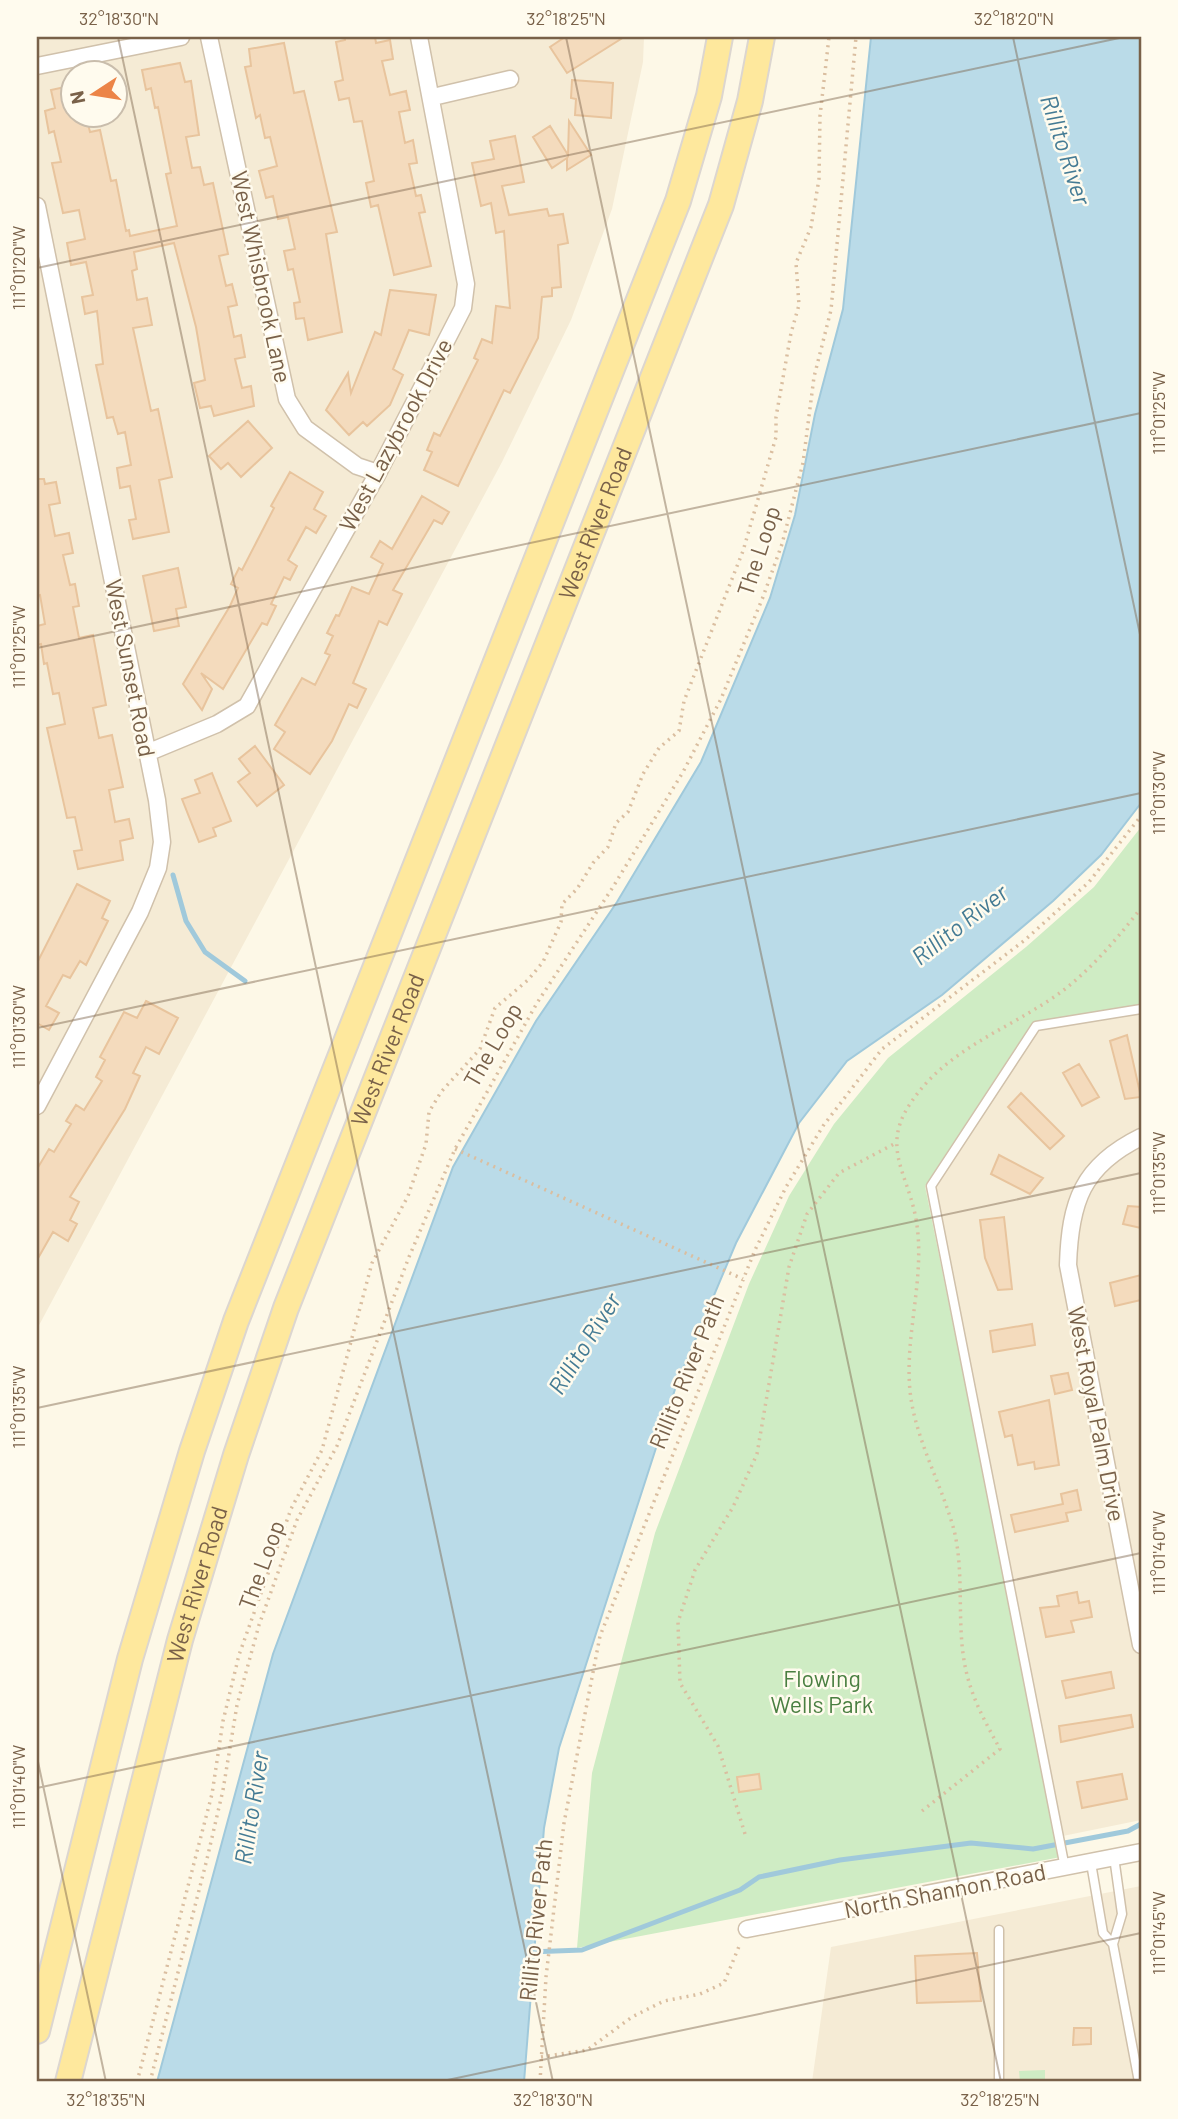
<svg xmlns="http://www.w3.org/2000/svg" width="1178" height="2119" font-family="Barlow,sans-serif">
<rect width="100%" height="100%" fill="#fdf8e7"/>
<!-- residential -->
<path fill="#f5ebd5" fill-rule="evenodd" d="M37,37H644L643,62L612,209L571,320L502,462L37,1329ZM74,74H116V116H74Z
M1141,1004V1820L1058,1837L925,1186L1032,1023Z
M1141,1886V2082H812L831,1947Z"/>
<!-- green -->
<path fill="#cfecc4" d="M1141,827V1004L1032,1023L925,1186L1061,1857L577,1948L592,1773L655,1533L749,1284L789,1196L834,1124L888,1058L1026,947L1094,887Z
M1045,2070V2082H1020L1019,2071Z"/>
<!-- water -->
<path fill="#badbe8" stroke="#a0c9db" stroke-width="2" d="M871,37H1141V803L1101,855L1053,901L942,995L847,1061L799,1123L736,1243L677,1383L559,1748L544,1828L524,2082H157L273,1654L453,1167L536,1021L617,902L701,762L770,598L795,515L815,414L843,309Z"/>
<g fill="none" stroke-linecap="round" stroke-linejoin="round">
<!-- stream -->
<path stroke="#a0c9db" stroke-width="5" d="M173,875L186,921L205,952L245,981
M529,1952L582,1950L740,1890L759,1877L840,1860L971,1843L1033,1849L1128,1831L1141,1824"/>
</g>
<!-- building -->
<path fill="#f4dbbd" stroke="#e8c49d" stroke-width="2" d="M345,37H375L376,43L390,40L393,59L382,61L390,95L406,91L410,110L399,112L405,143L413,140L417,163L409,164L416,196L421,195L425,212L419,213L431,266L394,275L378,205L371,207L366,183L374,181L362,121L354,122L349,98L339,100L335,82L343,80L336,42L345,40Z
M565,37H624L567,73L550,47Z
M284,43L294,93L304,91L337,232L326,234L342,332L308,340L304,318L296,319L294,303L300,302L293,269L288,270L284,251L295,249L288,217L278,219L273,196L266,198L259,171L277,166L270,137L265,138L260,115L256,118L245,67L251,66L249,49Z
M180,63L185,82L191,81L199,135L186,137L192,168L200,167L204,185L213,183L228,254L219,256L226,286L232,284L237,305L228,307L234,337L241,335L245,357L235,359L242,388L251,386L254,406L214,416L211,406L200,408L194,383L205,380L196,327L174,243L134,252L137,269L132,271L137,300L147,298L152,325L133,328L151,411L158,409L172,477L159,480L169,532L133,539L129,520L136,519L130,486L120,488L117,468L131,465L125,432L118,434L113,417L107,418L96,365L103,364L97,311L85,314L82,297L93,295L86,262L71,265L67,243L85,239L79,210L63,213L52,163L61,162L54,131L49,133L45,111L55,108L51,90L74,85V116H86L90,132L100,130L111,181L116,180L126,231L129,230L130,236L177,226L166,174L171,173L158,107L155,108L151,88L146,90L142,70Z
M572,80L613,83L611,118L575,115L576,99L571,98Z
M569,121L591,155L567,170V158L552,168L533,137L550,126L568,155Z
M515,136L524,182L502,186L509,215L547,209L549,216L563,214L568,243L558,245L561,287L552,288V296L542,297L538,338L510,393L504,390L458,486L424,470L432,452L427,450L434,433L440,436L478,360L474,358L482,339L492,343L496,306L510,308L504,231L496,233L491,203L481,206L472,163L494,159L490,141Z
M390,290L436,295L429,335L409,330L393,369L403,375L390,405L367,426L363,422L349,435L326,410L348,373L351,393L375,332L381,335Z
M248,421L272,448L241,477L228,463L221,469L209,456Z
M290,472L323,492L314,509L326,516L316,533L306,527L288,560L297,566L290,580L284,577L271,604L276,606L267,625L262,623L223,689L201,673L212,689L202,710L183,684L230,606L238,588L231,584L239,568L242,570L274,508L271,506Z
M37,479H44L45,484L56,482L60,503L49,505L55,536L69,533L73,553L63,555L70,585L75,584L79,606L73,607L79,638L93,635L106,705L93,708L99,738L112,735L123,787L109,790L115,822L129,819L133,838L120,841L123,860L78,869L74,851L82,850L75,817L67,818L47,728L65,724L59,693L53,694L47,663L44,664L41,644L37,645V626L45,624L40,595L37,596Z
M422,496L449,512L442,524L434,520L393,590L402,594L387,625L379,621L353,683L366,689L357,708L349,704L332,741L310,774L274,749L285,732L275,725L302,678L315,685L330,655L325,653L333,636L327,633L336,615L339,616L352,587L369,594L383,564L371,557L380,541L392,549Z
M178,568L186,607L176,609L179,626L154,631L143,576Z
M255,746L284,785L257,806L238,782L250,773L239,759Z
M212,773L231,821L213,828L216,836L199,842L182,799L200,793L195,780Z
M77,884L110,901L102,918L108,921L86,965L80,961L70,978L63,975L46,1006L59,1013L49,1030L37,1023V963Z
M146,1001L178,1018L159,1054L146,1047L133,1073L140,1076L125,1109L70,1197L79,1202L70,1220L77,1224L68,1241L53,1232L37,1260V1169L49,1149L54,1152L71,1124L66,1121L76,1105L84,1110L102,1081L96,1077L105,1060L100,1057L124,1012L137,1018Z
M1127,1035L1141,1097L1125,1099L1110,1041Z
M1079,1064L1099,1097L1082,1106L1063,1073Z
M1021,1093L1064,1136L1050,1149L1008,1107Z
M999,1155L1043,1178L1030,1194L991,1174Z
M1128,1206L1141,1207V1228L1123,1224Z
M1004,1217L1012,1289L998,1290L985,1258L980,1220Z
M1141,1275V1300L1115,1306L1110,1283Z
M1032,1324L1035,1345L993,1352L990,1331Z
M1068,1373L1072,1390L1055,1394L1051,1376Z
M1049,1400L1059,1465L1035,1469L1034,1462L1018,1465L1012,1435L1005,1437L999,1412Z
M1077,1490L1081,1510L1066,1513L1068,1521L1015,1532L1011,1515L1063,1504L1061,1494Z
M1077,1592L1079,1603L1089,1601L1092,1617L1071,1621L1074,1632L1046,1637L1040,1608L1059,1606L1057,1596Z
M1111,1672L1114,1688L1066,1698L1062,1681Z
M1131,1715L1133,1727L1061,1742L1059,1726Z
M759,1774L761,1789L739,1792L737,1777Z
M1122,1774L1127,1799L1082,1808L1077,1782Z
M977,1953L981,2001L917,2003L915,1956Z
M1074,2028H1091V2044L1073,2045Z"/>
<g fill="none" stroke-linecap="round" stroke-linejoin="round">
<!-- service casing -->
<g stroke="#d0c1ab" stroke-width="11">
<path id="service" d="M1114,1857L1122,1914L1113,1944L1139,2082
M1091,1863L1103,1933L1113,1944
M1065,1868L931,1186L1036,1026L1141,1009
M999,1930V2082"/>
</g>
<!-- minor casing -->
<g stroke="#d0c1ab" stroke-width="19">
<path id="minor" d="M209,37L287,399L305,428L357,466L378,473
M37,66L181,37
M433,97L510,79
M37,206L157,800L162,842L158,868L140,912L37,1106
M147,753L217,724L247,706L378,473L463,308L466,284L419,37
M1141,1137C1082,1166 1070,1202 1068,1265L1141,1645
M747,1929L1141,1852"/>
</g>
<!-- primary casing -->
<g stroke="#dcd6d0" stroke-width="28">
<g id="primary">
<path d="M37,2031L130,1659L192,1451L236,1321L678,201L709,96L720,37"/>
<path id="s1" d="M68,2082L180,1640L236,1455L286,1308L721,205L750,101L762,37"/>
</g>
</g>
<!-- path -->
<path stroke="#dabea0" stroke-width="3.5" stroke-dasharray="2 5" stroke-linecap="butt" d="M455,1149L743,1279
M922,1811L1000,1749C988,1727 976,1706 969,1682C954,1633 966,1579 954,1530C942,1486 918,1444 911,1399C902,1338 928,1275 915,1214C906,1172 882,1146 910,1104C945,1050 1005,1031 1057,995C1089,972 1117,939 1141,908
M745,1834L718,1746L680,1683L678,1622L695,1570L733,1507L757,1454L789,1267L807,1214L839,1173L894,1144
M541,2057L587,2050L632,2017L664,2001L700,1994L724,1983L740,1944
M137,2082L212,1794L223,1721L239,1655L291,1509L322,1450L372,1263L408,1196L426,1144L429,1112L441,1092L480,1049L495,1008L528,980L543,962L561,922L562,904L577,889L593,863L608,847L616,823L628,812L643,774L659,748L679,731L684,701L743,551L776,437V417L791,333L799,305L796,263L811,227L819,179L820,116L829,37
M150,2082L207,1859L223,1790L237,1705L259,1625L297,1520L337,1446L409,1257L455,1149L537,1003L613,887L683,772L721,699L763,597L782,544L803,463L814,377L831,310L856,37
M540,2082L546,1977L564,1823L600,1636L755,1250L786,1187L823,1126L882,1049L1025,940L1089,882L1141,816"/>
<!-- service -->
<use href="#service" stroke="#fff" stroke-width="8"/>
<!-- minor -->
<use href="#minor" stroke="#fff" stroke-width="16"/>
<!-- primary -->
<use href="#primary" stroke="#fee89d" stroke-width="24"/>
</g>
<!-- ticks -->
<path fill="none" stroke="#796149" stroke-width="2" stroke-opacity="0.45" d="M118,37L553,2082M566,37L1001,2082M1013,37L1141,639M37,268L1124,37M37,648L1141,413M37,1028L1141,793M37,1408L1141,1173M37,1757L106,2082M37,1788L1141,1553M438,2082L1141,1933"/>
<g text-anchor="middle" stroke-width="5" stroke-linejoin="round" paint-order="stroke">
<!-- street labels -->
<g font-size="23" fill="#796149" stroke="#fffbee">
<text transform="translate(261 277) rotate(78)" y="8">West Whisbrook Lane</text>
<text transform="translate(396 435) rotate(-62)" y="8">West Lazybrook Drive</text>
<text dy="8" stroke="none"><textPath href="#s1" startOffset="1648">West River Road</textPath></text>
<text transform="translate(759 551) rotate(-72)" y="8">The Loop</text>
<text transform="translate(130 668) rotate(79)" y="8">West Sunset Road</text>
<text transform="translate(493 1045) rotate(-60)" y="8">The Loop</text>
<text dy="8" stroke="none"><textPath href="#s1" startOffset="1082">West River Road</textPath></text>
<text transform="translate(687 1372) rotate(-68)" y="8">Rillito River Path</text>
<text transform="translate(1096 1414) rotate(79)" y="8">West Royal Palm Drive</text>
<text transform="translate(262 1565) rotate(-70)" y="8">The Loop</text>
<text dy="8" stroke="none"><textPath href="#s1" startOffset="514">West River Road</textPath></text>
<text transform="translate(945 1891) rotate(-11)" y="8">North Shannon Road</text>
<text transform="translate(536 1920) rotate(-84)" y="8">Rillito River Path</text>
</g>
<!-- park labels -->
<g font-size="23" fill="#4a7f41" stroke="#fffbee">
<text x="822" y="1687">Flowing<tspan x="822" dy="26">Wells Park</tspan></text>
</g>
<!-- water labels -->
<g font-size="24" font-style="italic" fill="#447b94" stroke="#fffbee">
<text transform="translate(1065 150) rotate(72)" y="8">Rillito River</text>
<text transform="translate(960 925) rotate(-38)" y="8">Rillito River</text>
<text transform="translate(585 1344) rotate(-58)" y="8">Rillito River</text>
<text transform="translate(252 1808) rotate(-81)" y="8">Rillito River</text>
</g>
</g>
<!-- border -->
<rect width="1178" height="2119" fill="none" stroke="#fffbee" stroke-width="77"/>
<!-- north arrow -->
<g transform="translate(94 94) rotate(258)"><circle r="33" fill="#fffbee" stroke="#c9bdac" stroke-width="2"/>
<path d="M0-5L12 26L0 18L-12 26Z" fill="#ec8447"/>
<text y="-10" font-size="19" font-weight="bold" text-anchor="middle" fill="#796149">N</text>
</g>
<rect x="38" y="38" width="1102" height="2042" fill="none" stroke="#796149" stroke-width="2.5"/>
<g font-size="18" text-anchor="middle" fill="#796149">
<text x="119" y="25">32°18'30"N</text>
<text x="566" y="25">32°18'25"N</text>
<text x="1014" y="25">32°18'20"N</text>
<text transform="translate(19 268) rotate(-90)" y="6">111°01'20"W</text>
<text transform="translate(1159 413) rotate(-90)" y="6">111°01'25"W</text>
<text transform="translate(19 647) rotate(-90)" y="6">111°01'25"W</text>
<text transform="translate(1159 793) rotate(-90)" y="6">111°01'30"W</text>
<text transform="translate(19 1027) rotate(-90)" y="6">111°01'30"W</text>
<text transform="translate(1159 1173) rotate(-90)" y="6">111°01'35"W</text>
<text transform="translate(19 1407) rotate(-90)" y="6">111°01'35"W</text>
<text transform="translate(1159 1553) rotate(-90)" y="6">111°01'40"W</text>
<text transform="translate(19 1787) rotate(-90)" y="6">111°01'40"W</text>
<text transform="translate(1159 1933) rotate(-90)" y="6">111°01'45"W</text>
<text x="106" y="2106">32°18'35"N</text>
<text x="553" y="2106">32°18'30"N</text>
<text x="1000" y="2106">32°18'25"N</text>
</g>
</svg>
